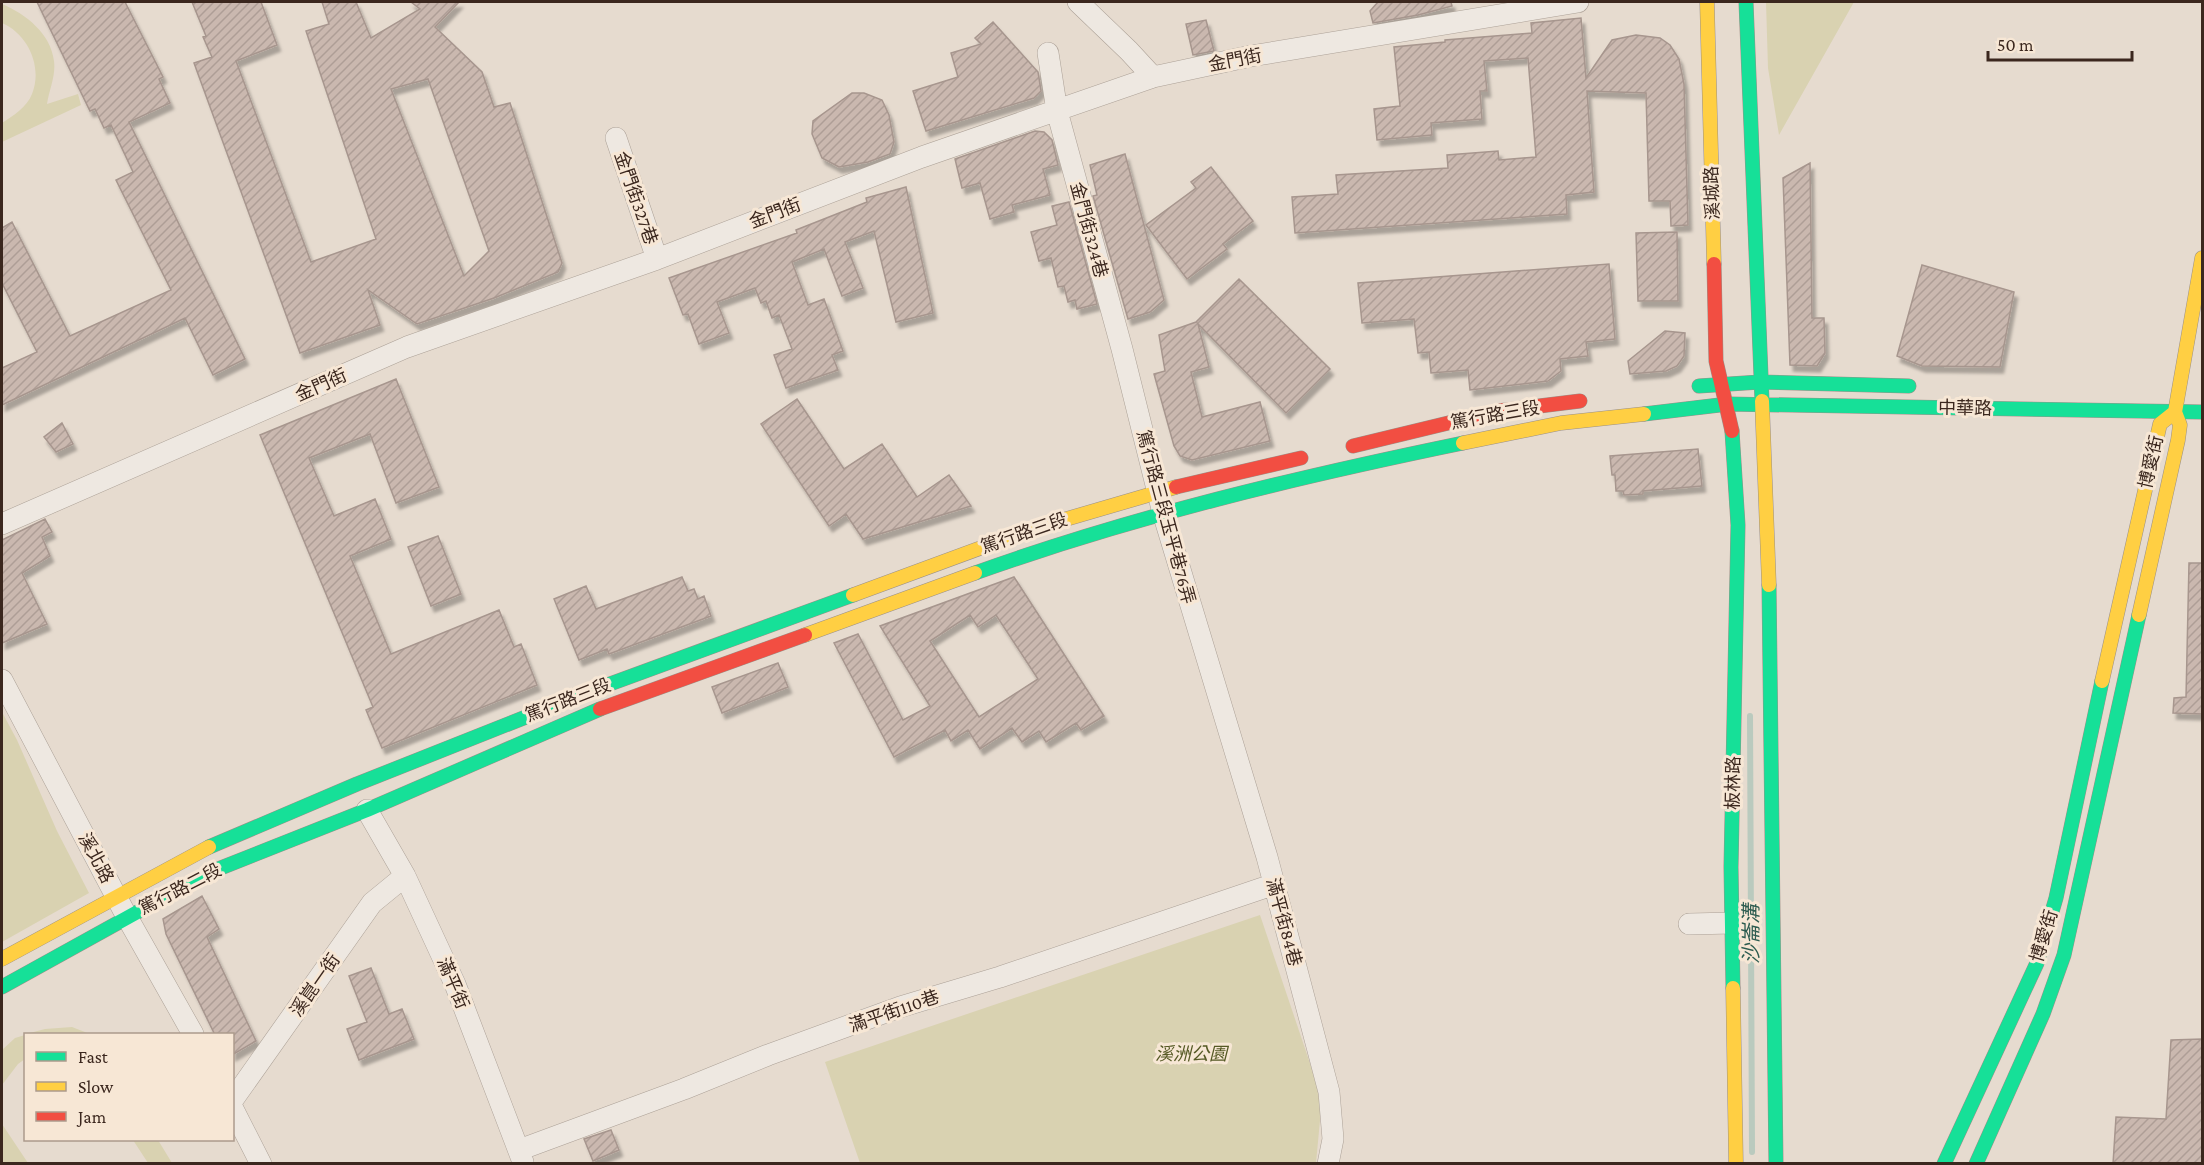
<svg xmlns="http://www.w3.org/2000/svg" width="2204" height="1165" font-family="'Crimson Pro','Noto Sans TC',serif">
<defs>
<pattern id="building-hatch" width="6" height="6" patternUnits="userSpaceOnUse" patternTransform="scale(1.5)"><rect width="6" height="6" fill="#cab8af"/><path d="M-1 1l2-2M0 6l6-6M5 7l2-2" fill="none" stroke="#ae9e96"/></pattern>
<filter id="shadow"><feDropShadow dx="3.5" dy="6" stdDeviation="1.5" flood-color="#0004"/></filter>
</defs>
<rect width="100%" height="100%" fill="#e6dbcf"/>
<!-- park -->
<path fill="#d9d2b1" d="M1766,2H1854L1779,135L1768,68Z
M2,4C26,14 51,34 54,61C56,76 49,90 47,104L78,94L81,105L2,142V123C13,116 27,107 32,94C43,67 28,34 2,23Z
M2,712L17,740L57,831L89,893L2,942Z
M1260,915L1322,1099L1316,1163H860L825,1062Z
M72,1027L90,1034H26L45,1029Z
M25,1035V1059L18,1064L2,1085V1050L15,1038Z
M2,1124L28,1163H2Z
M133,1140H158L172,1163H148Z"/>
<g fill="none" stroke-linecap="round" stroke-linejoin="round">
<!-- stream -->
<path stroke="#bacabe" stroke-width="6" d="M1750,716L1752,1152"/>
</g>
<!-- building -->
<path fill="url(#building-hatch)" stroke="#a7968e" stroke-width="1.5" fill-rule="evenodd" filter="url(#shadow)" d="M37,2H125L163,77L159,79L170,103L129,122L245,359L213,375L185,318L2,405V368L37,352L2,283V228L12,222L70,336L171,290L116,180L133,172L111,125L104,128L95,109L90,111Z
M192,2H261L277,45L236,61L311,262L376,239L306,31L329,24L322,2H356L371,38L420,9L411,2H459L435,27L482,72L494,107L510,103L562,263L558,272L494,298L417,324L368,290L380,325L300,353L194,63L212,57L203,37L206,36ZM428,79L489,251L464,276L391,89Z
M1378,2H1451L1452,6L1418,15L1373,23L1370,11Z
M1581,18L1586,78L1612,40L1636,35L1660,38L1670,45L1679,59L1684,84L1688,225L1671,226L1670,201H1649L1646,93L1587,91L1594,192L1566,195L1567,214L1295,233L1292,197L1338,194L1336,175L1448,168L1447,155L1498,151L1499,160L1536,157L1528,58L1484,61L1487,91H1480L1482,119L1431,123L1432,135L1377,140L1374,109L1400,106L1394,47L1445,42V40L1532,33L1531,23Z
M1206,20L1214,51L1193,55L1186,24Z
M993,22L1038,72L1041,91L1034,98L926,131L913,91L958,77L951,53L981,44L975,38Z
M852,93H864L882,100L889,115L894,142L890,154L868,162L839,167L822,158L812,134L813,121Z
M1035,131L1044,132L1052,140L1058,165L1043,169L1050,195L1012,205L1014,212L990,219L980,183L962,188L955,159Z
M1125,154L1164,300L1150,312L1128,319L1093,196L1097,195L1090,165Z
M1810,163L1812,318H1824L1825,353L1817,366L1790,365L1783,178Z
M1211,167L1253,221L1223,244L1227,249L1187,279L1146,225L1196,188L1191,182Z
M906,187L933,313L896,322L874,231L845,242L863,288L842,296L824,249L792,262L808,305L824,299L843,351L832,355L838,370L786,388L774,355L792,349L779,315L772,318L766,301L761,303L755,288L717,302L729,333L699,344L688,314L683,315L669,278L797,233L796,230L867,202L866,198Z
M1069,202L1097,304L1077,309L1075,300L1068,302L1064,286L1058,287L1051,258L1039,261L1031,232L1057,225L1052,206Z
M1677,232L1678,301H1638L1636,233Z
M1609,264L1615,339L1586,342L1588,356L1560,359L1561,371L1548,381L1470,390L1468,370L1431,373L1429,352L1418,353L1414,319L1362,323L1358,283Z
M1922,265L2014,292L2000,367L1922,366L1897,356Z
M1239,279L1330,369L1286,413L1198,324L1209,367L1191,372L1202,417L1260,402L1270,441L1192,460L1180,456L1174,446L1154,374L1165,371L1159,335L1196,322Z
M1665,331L1685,333L1684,356L1677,366L1666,371L1630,374L1628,361Z
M396,379L439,487L396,503L370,434L309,458L334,516L375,499L391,539L350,556L391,654L499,610L514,647L521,644L537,685L382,748L366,710L373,707L260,435Z
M797,399L844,469L882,444L917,497L949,475L971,506L863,539L846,514L829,526L761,424Z
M62,423L73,444L56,452L44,437Z
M1698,449L1702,486L1643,491V494L1624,495L1623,491H1616L1615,475H1612L1610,456Z
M45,519L52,532L42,537L50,556L22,573L47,624L2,643V540Z
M438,536L461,594L431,606L408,547Z
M2189,563H2202V714L2173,713L2174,698L2186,697Z
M682,577L688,591L694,589L698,599L704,596L711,616L609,654L607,649L579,660L554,599L586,586L596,609Z
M1014,577L1104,716L1081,730L1076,723L1046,742L1039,731L1022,742L1012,728L980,749L968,730L951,741L945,730L894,757L834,643L858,634L903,720L930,706L880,626ZM970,615L978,627L996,615L1038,679L979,717L930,641Z
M778,663L788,687L722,713L712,687Z
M202,896L219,929L207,937L256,1041L232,1055V1035H215L166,934L163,919Z
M371,968L389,1014L402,1009L414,1039L359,1060L347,1029L367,1022L349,976Z
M2202,1039V1164H2113L2116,1117L2166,1119L2171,1040Z
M611,1130L619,1150L593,1161L584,1139Z"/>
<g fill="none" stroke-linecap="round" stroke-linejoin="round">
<!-- street casing -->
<g stroke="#aca197" stroke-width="22">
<path id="street" d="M1078,2L1129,51L1153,77
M1048,53L1057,111L1122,349L1163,513L1267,857L1329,1092L1333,1139L1328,1164
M616,138L657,259
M2,524L407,347L657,259L922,157L1153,77L1251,56L1578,2
M2,680L127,917L193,1034
M367,810L405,876L455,984L523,1162
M1689,924L1733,923
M232,1101L372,903L405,876
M232,1107L261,1164
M519,1150L684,1089L768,1055L900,1007L1000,977L1263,888L1275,886"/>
</g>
<!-- fast casing -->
<g stroke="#9b9088" stroke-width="15">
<path id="fast" d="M1746,2L1762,401
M1699,386L1760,382L1909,386
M1644,414L1728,404L2202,412
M1732,431L1738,525L1731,867L1733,988
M975,573C1134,516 1298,477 1463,443
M1769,585L1776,1164
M209,847L357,784L599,688L853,595
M2,987L208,873L367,810L600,709
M1944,1164L2037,963L2056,898L2102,681
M1976,1164L2043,1014L2064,955L2139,615"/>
</g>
<!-- slow casing -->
<g stroke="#9b9088" stroke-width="15">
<path id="slow" d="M1707,2L1714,264
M1762,401L1769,585
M2175,412L2202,258
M1463,443L1561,423L1644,414
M853,595L1032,529L1176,487
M2139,615L2178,440L2180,425L2175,412
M805,635L975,573
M2102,681L2160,424L2175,412
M2,959L209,847
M1733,988L1736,1164"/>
</g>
<!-- jam casing -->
<g stroke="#9b9088" stroke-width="15">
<path id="jam" d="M1714,264L1716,361L1732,431
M1353,446L1498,411L1580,401
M1176,487L1301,458
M600,709L805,635"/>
</g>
<!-- street -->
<use href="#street" stroke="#eee8e1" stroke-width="21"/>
<!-- fast -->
<use href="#fast" stroke="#16e098" stroke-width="14"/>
<!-- slow -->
<use href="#slow" stroke="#ffcf43" stroke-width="14"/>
<!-- jam -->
<use href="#jam" stroke="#f24e42" stroke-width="14"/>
</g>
<g text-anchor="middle" stroke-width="6" stroke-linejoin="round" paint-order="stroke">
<!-- street labels -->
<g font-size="18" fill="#3b271e" stroke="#f7e7d5">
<text transform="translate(1235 60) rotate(-11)" y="6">金門街</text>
<text transform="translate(1712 193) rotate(-92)" y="6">溪城路</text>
<text transform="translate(636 198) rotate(71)" y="6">金門街327巷</text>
<text transform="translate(775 213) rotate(-21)" y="6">金門街</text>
<text transform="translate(1089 230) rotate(75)" y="6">金門街324巷</text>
<text transform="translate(321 385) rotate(-24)" y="6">金門街</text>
<text transform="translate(1965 408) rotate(1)" y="6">中華路</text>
<text transform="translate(1495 415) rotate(-10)" y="6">篤行路三段</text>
<text transform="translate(2151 462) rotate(-77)" y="6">博愛街</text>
<text transform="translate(1166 517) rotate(75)" y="6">篤行路三段玉平巷76弄</text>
<text transform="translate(1024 533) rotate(-19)" y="6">篤行路三段</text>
<text transform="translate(568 700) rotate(-21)" y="6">篤行路三段</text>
<text transform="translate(1733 783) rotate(-89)" y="6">板林路</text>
<text transform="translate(96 858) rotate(62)" y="6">溪北路</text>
<text transform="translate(180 889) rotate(-27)" y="6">篤行路二段</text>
<text transform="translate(1284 922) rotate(75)" y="6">滿平街84巷</text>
<text transform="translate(2044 936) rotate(-73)" y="6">博愛街</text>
<text transform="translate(453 983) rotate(67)" y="6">滿平街</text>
<text transform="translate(315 985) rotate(-55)" y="6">溪崑一街</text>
<text transform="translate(894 1011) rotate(-19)" y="6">滿平街110巷</text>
</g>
<!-- park labels -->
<g font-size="18" font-style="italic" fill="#555924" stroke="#f7e7d5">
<text x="1191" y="1060">溪洲公園</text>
</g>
<!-- water labels -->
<g font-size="20" font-style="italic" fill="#2d5c50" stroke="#f7e7d5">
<text transform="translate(1751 934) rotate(-90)" y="7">沙崙溝</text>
</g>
</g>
<!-- border -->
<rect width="2204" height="1165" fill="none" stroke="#3b271e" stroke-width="6"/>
<!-- legend -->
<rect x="24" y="1033" width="210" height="108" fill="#f7e7d5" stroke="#ac9a8c" stroke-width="1.5"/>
<rect x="36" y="1052" width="30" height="9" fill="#16e098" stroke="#ac9a8c" stroke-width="1.5"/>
<text x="78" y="1063" font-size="18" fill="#3b271e">Fast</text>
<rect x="36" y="1082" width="30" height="9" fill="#ffcf43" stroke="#ac9a8c" stroke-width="1.5"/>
<text x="78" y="1093" font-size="18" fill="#3b271e">Slow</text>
<rect x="36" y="1112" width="30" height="9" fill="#f24e42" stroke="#ac9a8c" stroke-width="1.5"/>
<text x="78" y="1123" font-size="18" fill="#3b271e">Jam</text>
<!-- scale -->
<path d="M1988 51v9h144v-9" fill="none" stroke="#3b271e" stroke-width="3"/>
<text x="1997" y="51" font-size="18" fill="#3b271e" stroke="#f7e7d5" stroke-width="4.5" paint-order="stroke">50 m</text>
</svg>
